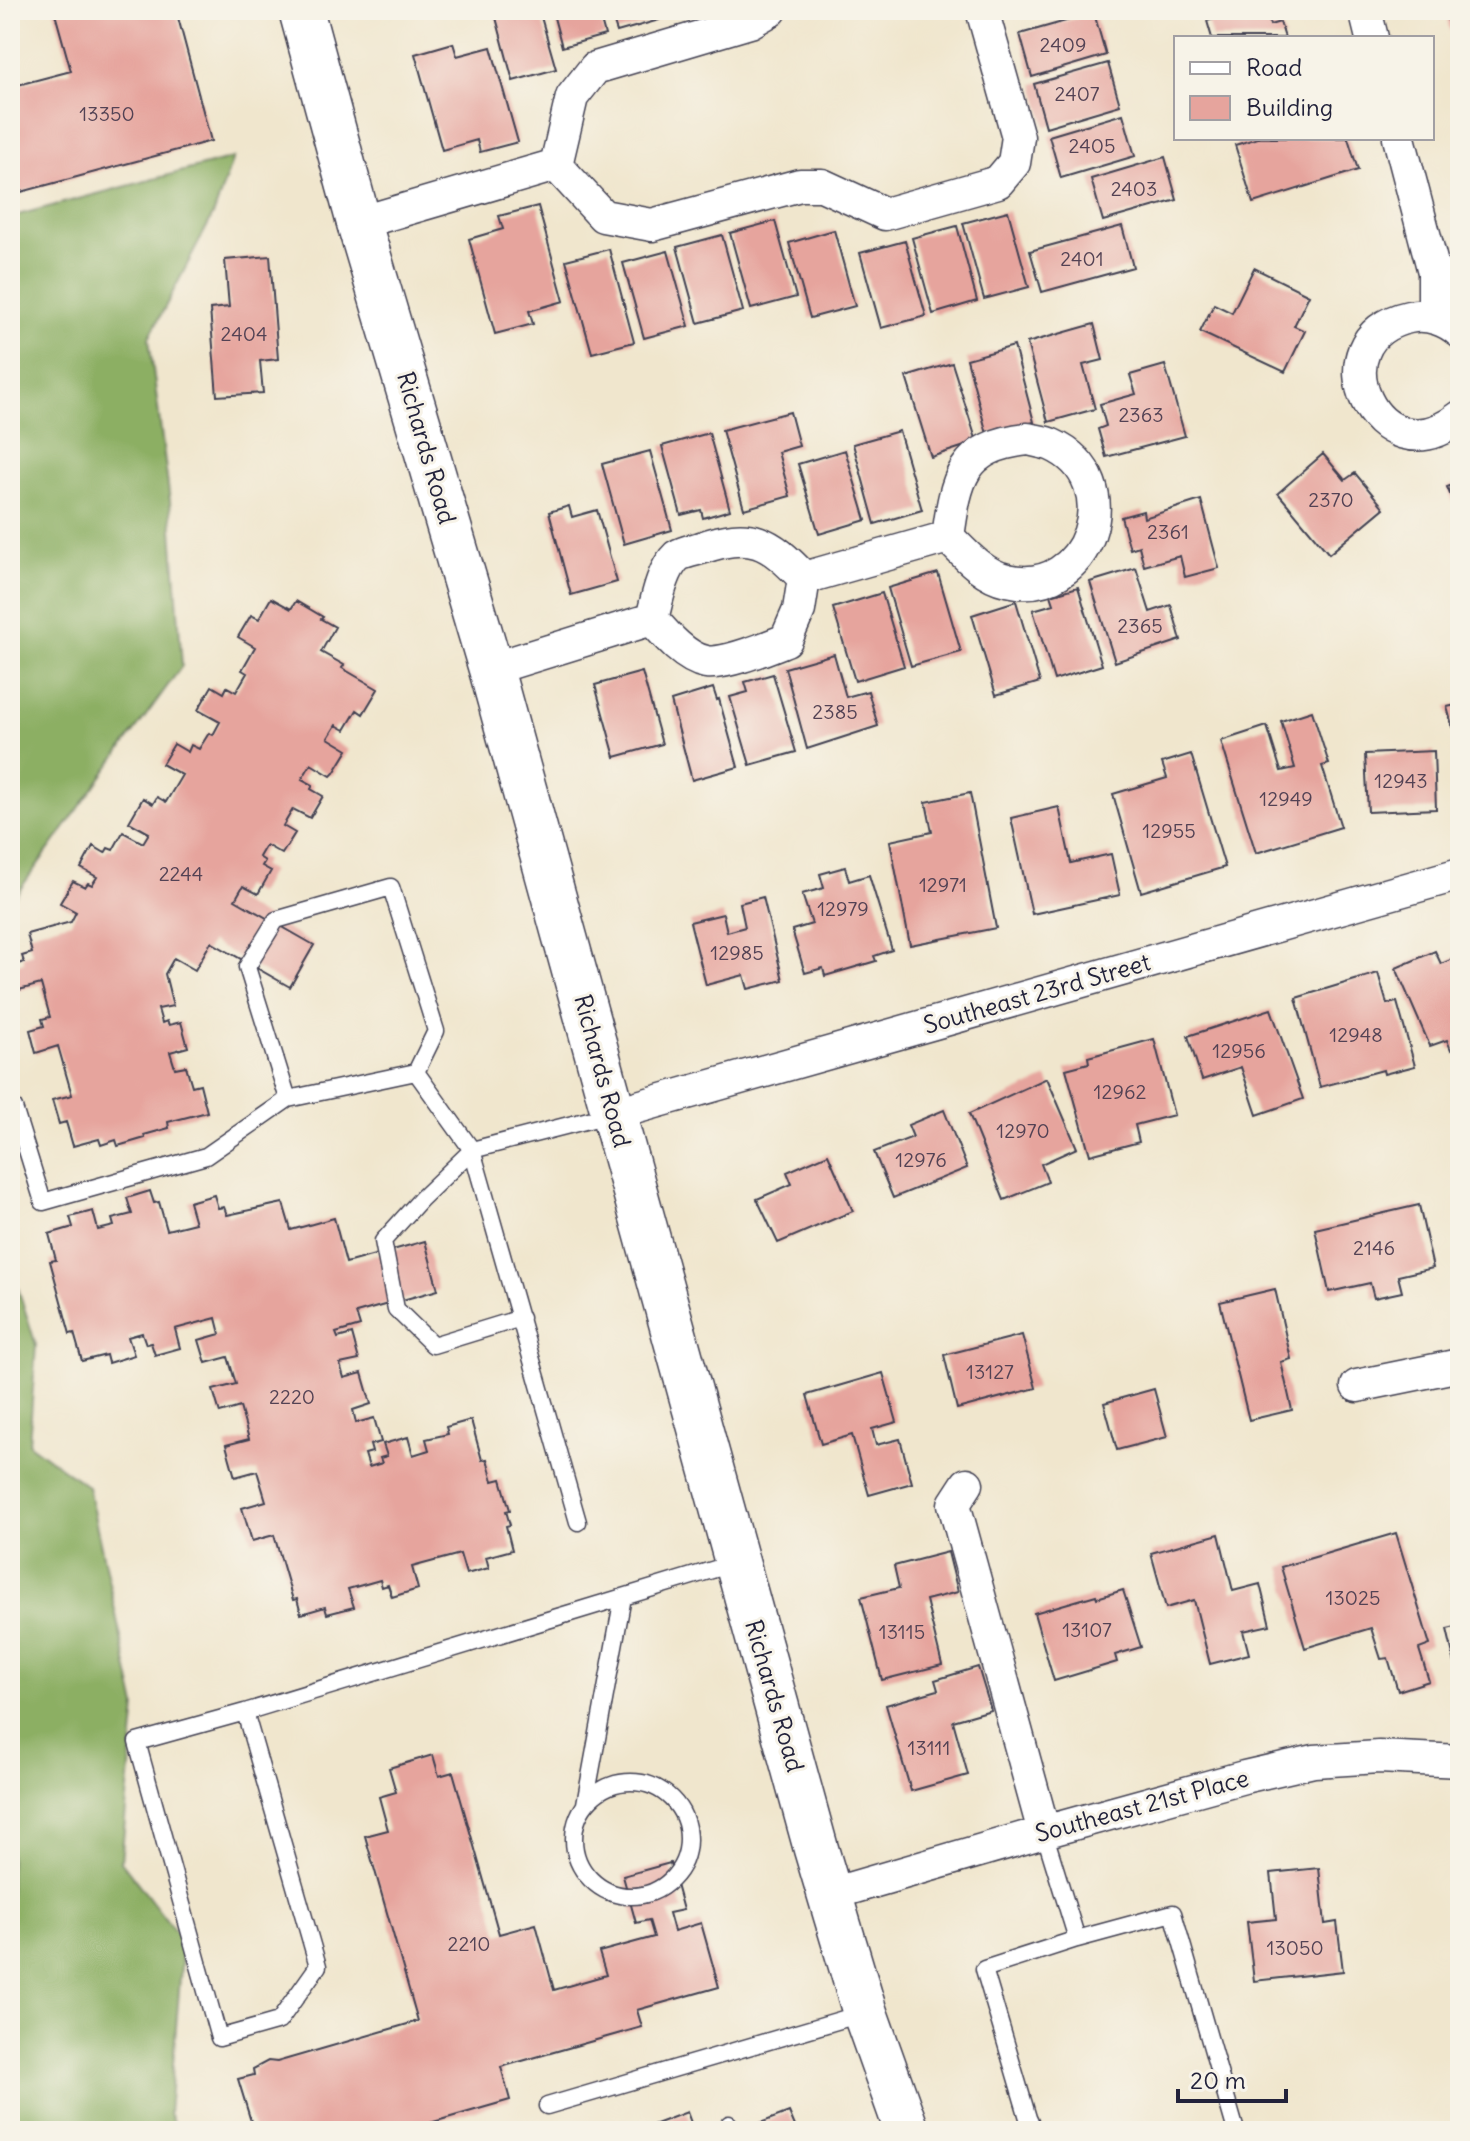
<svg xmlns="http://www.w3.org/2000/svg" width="1470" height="2141" font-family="Delius,sans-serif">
<rect width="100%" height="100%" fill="#f7f3e8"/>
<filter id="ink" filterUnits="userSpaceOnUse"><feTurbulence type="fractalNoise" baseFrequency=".0125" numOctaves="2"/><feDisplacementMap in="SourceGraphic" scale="16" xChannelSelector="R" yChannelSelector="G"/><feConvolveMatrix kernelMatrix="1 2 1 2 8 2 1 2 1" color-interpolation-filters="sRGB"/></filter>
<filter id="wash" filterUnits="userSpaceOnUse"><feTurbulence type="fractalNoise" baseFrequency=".006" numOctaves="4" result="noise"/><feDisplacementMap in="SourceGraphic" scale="32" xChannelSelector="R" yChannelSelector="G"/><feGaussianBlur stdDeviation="1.8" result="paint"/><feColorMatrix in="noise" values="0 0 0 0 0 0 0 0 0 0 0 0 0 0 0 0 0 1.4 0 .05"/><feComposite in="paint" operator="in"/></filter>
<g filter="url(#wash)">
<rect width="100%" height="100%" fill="#f0e6cd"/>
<!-- forest -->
<path fill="#8caf63" stroke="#57684f" stroke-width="2" d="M233,158L214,213L149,338L170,501L182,666L10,903V217Z
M10,1263L36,1345L29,1444L88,1487L136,1706L121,1861L183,1942L169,2113L177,2131H10Z"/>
<g id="blocks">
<!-- building -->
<path fill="#e6a49d" d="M54,10H176L211,141L10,195V87L71,71Z
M494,10H539L556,69L513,81Z
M552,10H598L605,35L562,47Z
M610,10H656L659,20L617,32Z
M1012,10H1037V11L1014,18Z
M1244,10H1265L1270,25L1280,22L1285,38H1212L1207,21Z
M1445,10H1460V28L1450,31Z
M1094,13L1106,55L1032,77L1020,34Z
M453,43L457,56L491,47L518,142L480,152L477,140L442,150L415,54Z
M1108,63L1120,105L1046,127L1034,84Z
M1123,114L1135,156L1061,178L1049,136Z
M1258,138H1348L1358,170L1253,203L1235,145Z
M1165,157L1177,200L1103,221L1091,179Z
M538,206L564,301L529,311L533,324L495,334L469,239L503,229L499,216Z
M1008,211L1029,287L984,299L963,223Z
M775,221L796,297L751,309L730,233Z
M957,226L977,301L933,314L912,238Z
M1122,226L1133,267L1042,292L1030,251Z
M834,230L855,306L810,318L789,243Z
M722,235L743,311L698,323L677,247Z
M905,241L926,316L881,328L860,253Z
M609,249L634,342L592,353L566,260Z
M668,251L689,326L644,338L623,263Z
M270,256L278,359L260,361L263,393L217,396L210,309L229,307L225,260Z
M1254,268L1309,295L1294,326L1305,331L1285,372L1200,332L1214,304L1232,313Z
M1094,324L1103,360L1083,365L1095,409L1048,422L1027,343Z
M1014,346L1034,422L987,434L967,359Z
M952,363L977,442L931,457L906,377Z
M1165,365L1185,436L1106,457L1098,429L1106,426L1100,404L1136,394L1130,375Z
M790,412L799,446L778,452L790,496L744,509L722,430Z
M899,431L922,510L875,524L853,444Z
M709,433L730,510L703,518L701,510L681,515L662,446Z
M845,450L866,520L819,534L798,464Z
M650,451L672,530L624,544L602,464Z
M1323,454L1345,480L1355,473L1384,508L1329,554L1278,493Z
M1460,482V519L1447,487Z
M1201,500L1219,568L1185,577L1180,556L1144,566L1139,546L1130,549L1121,517L1143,511L1144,518Z
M569,506L572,517L597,510L617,582L571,595L549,512Z
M1136,568L1150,612L1171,605L1181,640L1115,662L1090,582Z
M938,573L961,652L911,666L888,588Z
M1078,587L1102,665L1054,680L1033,610L1054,604L1051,595Z
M882,593L904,666L855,681L833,608Z
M271,598L291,609L296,601L323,617L321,619L335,627L321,652L344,665L342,668L378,689L363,714L357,710L345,730L336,725L328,738L348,750L334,773L331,776L311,764L302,779L313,785L311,789L323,796L310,818L293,809L283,826L295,833L282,854L266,845L259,857L265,861L262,866L271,871L258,894L243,886L235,900L314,945L290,987L211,942L195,970L174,958L165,974L173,1006L158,1009L162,1023L167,1021L169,1025L181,1022L188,1047L170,1052L175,1068L186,1066L192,1086L200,1084L207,1112L168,1122L169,1128L144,1135L145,1138L118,1146L116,1140L101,1145L99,1139L73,1146L66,1122L59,1124L52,1100L72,1095L58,1046L36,1053L30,1030L44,1026L42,1019L50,1017L41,984L19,990L12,966L24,962L22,956L32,953L27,934L71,922L76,912L60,903L73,881L85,887L88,883L92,885L97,877L81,868L93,846L105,853L108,848L113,850L123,832L143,843L149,833L129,822L143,798L153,804L157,797L166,802L182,775L162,764L174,744L188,752L191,745L199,749L209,733L213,735L220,722L198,710L212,686L224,693L227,687L236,692L247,673L242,670L255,647L238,637L251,615L259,619Z
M1016,601L1040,682L996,695L972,615Z
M834,654L846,697L868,691L878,726L807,749L785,668Z
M642,672L662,744L615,757L595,685Z
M773,674L796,752L750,765L730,697L748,692L745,682Z
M713,688L717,700L719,699L738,767L692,780L671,701Z
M1460,704V750H1459L1447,707Z
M1312,711L1329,764L1322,766L1341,827L1256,853L1221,741L1267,726L1281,771L1295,768L1281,721Z
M1434,751L1436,809L1368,812L1365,754Z
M1191,754L1225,867L1141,892L1113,794L1167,778L1162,763Z
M970,793L996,928L910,945L890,841L932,832L926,802Z
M1059,807L1071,863L1111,854L1120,895L1032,914L1011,818Z
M845,867L849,881L869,875L892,950L874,956L876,961L825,976L823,968L805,973L792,930L812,924L802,894L824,888L820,874Z
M763,897L783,980L748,989L744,975L706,985L690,922L723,914L727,932L745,927L740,903Z
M1435,951L1441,964L1460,956V1046L1451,1050L1447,1040L1430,1046L1396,968Z
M1378,973L1387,1004L1397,1002L1415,1066L1384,1074L1383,1070L1320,1087L1296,998Z
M1271,1009L1303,1099L1257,1115L1241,1067L1202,1080L1188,1036Z
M1154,1039L1174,1115L1135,1125L1139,1142L1090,1155L1066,1069L1089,1063L1088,1057Z
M1047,1078L1077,1148L1041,1164L1048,1182L1004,1200L969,1114Z
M944,1110L967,1168L893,1198L874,1152L913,1137L908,1125Z
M828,1154L853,1211L778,1243L757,1199L792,1184L787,1172Z
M150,1191L154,1203L159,1202L167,1230L195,1223L189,1202L214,1195L218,1208L224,1207L227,1215L283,1203L291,1230L334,1218L346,1263L425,1241L438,1290L356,1313L360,1326L336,1333L338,1338L352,1334L359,1360L340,1364L344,1378L362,1373L371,1404L353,1410L356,1423L374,1418L381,1442L370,1445L372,1452L365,1454L369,1467L382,1463L380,1458L387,1456L383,1444L408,1437L413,1455L429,1450L426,1439L448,1434L446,1427L471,1420L482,1460L487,1459L493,1481L501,1479L510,1510L506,1511L510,1525L506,1526L512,1550L486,1557L489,1568L466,1574L460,1554L412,1567L418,1589L392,1597L388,1585L382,1587L380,1580L348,1589L354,1607L327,1614L325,1607L301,1614L297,1599L293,1600L274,1535L252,1541L242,1508L266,1501L257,1471L235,1477L226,1445L249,1439L240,1407L220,1413L213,1390L236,1384L228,1357L206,1363L199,1340L220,1334L216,1318L175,1329L180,1348L155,1355L151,1343L146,1344L142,1333L128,1337L134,1355L108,1363L106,1355L82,1361L74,1333L70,1334L50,1261L56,1260L49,1234L73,1227L70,1217L93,1211L98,1230L114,1226L112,1219L132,1214L127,1198Z
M1419,1205L1433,1268L1398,1276L1402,1292L1374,1298L1370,1283L1329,1292L1315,1229Z
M1275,1289L1291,1359L1281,1362L1292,1410L1249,1420L1220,1302Z
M1022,1335L1036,1388L957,1409L944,1355Z
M883,1373L897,1422L872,1429L876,1445L900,1439L912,1483L869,1495L852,1435L821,1444L807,1395Z
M1154,1389L1167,1437L1117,1450L1104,1403Z
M1396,1533L1430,1645L1419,1649L1429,1681L1398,1691L1388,1658L1381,1659L1371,1628L1305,1648L1281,1567Z
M1219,1534L1233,1591L1260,1584L1270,1625L1243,1631L1249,1654L1210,1664L1194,1600L1166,1608L1151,1553Z
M948,1552L958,1592L926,1600L942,1665L882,1680L861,1597L899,1588L894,1566Z
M1123,1590L1141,1647L1115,1655L1117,1662L1054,1681L1034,1613L1096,1595L1097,1598Z
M1460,1626V1680L1459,1681L1447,1629Z
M978,1667L991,1710L953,1721L968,1775L911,1791L886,1705L938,1690L935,1680Z
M433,1755L439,1776L453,1772L499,1934L536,1924L554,1990L606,1975L599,1952L654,1937L649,1920L636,1923L623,1876L670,1863L683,1910L669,1913L674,1931L701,1923L719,1987L637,2010L642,2027L501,2067L510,2100L402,2131H246L253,2128L238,2079L254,2075L253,2069L268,2061L277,2062L418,2021L365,1836L388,1830L379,1797L396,1792L389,1768Z
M1319,1868L1325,1924L1337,1922L1343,1971L1254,1981L1247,1922L1276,1919L1271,1873Z
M687,2112L694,2131H637Z
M789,2112L797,2131H757L755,2125Z"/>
</g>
</g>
<g filter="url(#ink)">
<use href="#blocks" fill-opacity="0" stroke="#413f51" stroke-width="2"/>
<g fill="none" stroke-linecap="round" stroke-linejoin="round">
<!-- service casing -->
<g stroke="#413f51" stroke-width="19">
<path id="service" d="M288,1099L247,967L276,920L391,887L436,1031L416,1072
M14,1108L43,1202L206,1156L288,1099L416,1072L472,1150L421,1199L383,1241L396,1309L433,1345L521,1318
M578,1522L472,1150L612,1114
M245,1712L137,1742L219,2038L279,2021L318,1966L245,1712L735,1563
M574 1839a57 57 0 1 1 114 0a57 57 0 1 1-114 0Z
M585,1804L623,1597
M1044,1832L1077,1939L1173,1913L1236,2131
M547,2106L864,2013
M729,2124L733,2131
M1034,2131L1028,2118L984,1969L1077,1939"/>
</g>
<!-- minor casing -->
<g stroke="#413f51" stroke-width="35">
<path id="minor" d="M1365,10L1372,38
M1399,138L1434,272V317
M556,165L603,216L652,225L800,185H822L885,214L998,182L1014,163L1018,137L982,10
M556,165L572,97L595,68L750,22L771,10
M359,223L556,165
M1460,332C1447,320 1428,313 1409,317C1311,338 1377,484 1460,417
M1028,439C1036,441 1045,442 1052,445C1130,480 1089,600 1007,580C983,575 965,554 948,537C956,479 961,446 1028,439Z
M804,578L948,537
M652,619C665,634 685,658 706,662C725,665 768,647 786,640L799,610L804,578
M652,619C657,600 662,570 677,556C683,552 694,550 701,548C751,530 769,541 804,578
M491,669L652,619
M613,1114L1460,874
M1357,1386L1460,1365
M967,1484L954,1504L1044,1832
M831,1894L1044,1832L1244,1777L1314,1761L1379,1757L1460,1761"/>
</g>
<!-- secondary casing -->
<g stroke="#413f51" stroke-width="47">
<path id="secondary" d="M301,10L359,223L491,669L816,1849L865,2013L907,2131"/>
</g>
<!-- service -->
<use href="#service" stroke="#fff" stroke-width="16"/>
<!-- minor -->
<use href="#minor" stroke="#fff" stroke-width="32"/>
<!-- secondary -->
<use href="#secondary" stroke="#fff" stroke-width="44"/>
</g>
</g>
<g text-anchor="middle" stroke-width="6" stroke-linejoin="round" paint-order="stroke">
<!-- number labels -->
<g font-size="20" fill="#534254">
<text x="1063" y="52">2409</text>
<text x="1077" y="101">2407</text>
<text x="107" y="121">13350</text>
<text x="1092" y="153">2405</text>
<text x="1134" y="196">2403</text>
<text x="1082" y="266">2401</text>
<text x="244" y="341">2404</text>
<text x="1141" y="422">2363</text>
<text x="1331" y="507">2370</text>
<text x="1168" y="539">2361</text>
<text x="1140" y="633">2365</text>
<text x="835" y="719">2385</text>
<text x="1401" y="788">12943</text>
<text x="1286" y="806">12949</text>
<text x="1169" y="838">12955</text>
<text x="181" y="881">2244</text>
<text x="943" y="892">12971</text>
<text x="843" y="916">12979</text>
<text x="737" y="960">12985</text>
<text x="1356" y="1042">12948</text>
<text x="1239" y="1058">12956</text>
<text x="1120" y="1099">12962</text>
<text x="1023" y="1138">12970</text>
<text x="921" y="1167">12976</text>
<text x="1374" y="1255">2146</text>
<text x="990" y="1379">13127</text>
<text x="292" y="1404">2220</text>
<text x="1353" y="1605">13025</text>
<text x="1087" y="1637">13107</text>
<text x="902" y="1639">13115</text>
<text x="929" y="1755">13111</text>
<text x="469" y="1951">2210</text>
<text x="1295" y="1955">13050</text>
</g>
<!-- street labels -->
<g font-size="24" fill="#22223b" stroke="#f7f3e8">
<text transform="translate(426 448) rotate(74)" y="8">Richards Road</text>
<text transform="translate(1037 994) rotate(-16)" y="8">Southeast 23rd Street</text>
<text transform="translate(602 1071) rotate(75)" y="8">Richards Road</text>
<text transform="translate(774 1696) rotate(74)" y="8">Richards Road</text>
<text transform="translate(1142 1806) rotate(-15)" y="8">Southeast 21st Place</text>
</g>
</g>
<!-- margin -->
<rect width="1470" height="2141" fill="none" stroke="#f7f3e8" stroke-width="40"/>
<!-- legend -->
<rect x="1174" y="36" width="260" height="104" fill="#f7f3e8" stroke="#a29fa3" stroke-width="2"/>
<rect x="1190" y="62" width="40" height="12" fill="#ffffff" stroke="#a29fa3" stroke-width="2"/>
<text x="1246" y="76" font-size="24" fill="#22223b">Road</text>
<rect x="1190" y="96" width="40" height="24" fill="#e6a49d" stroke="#a29fa3" stroke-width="2"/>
<text x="1246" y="116" font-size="24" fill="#22223b">Building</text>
<!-- scale -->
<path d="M1178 2089v12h108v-12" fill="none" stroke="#22223b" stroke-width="4"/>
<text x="1190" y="2089" font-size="24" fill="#22223b" stroke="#f7f3e8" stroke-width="6" paint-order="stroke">20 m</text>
</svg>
